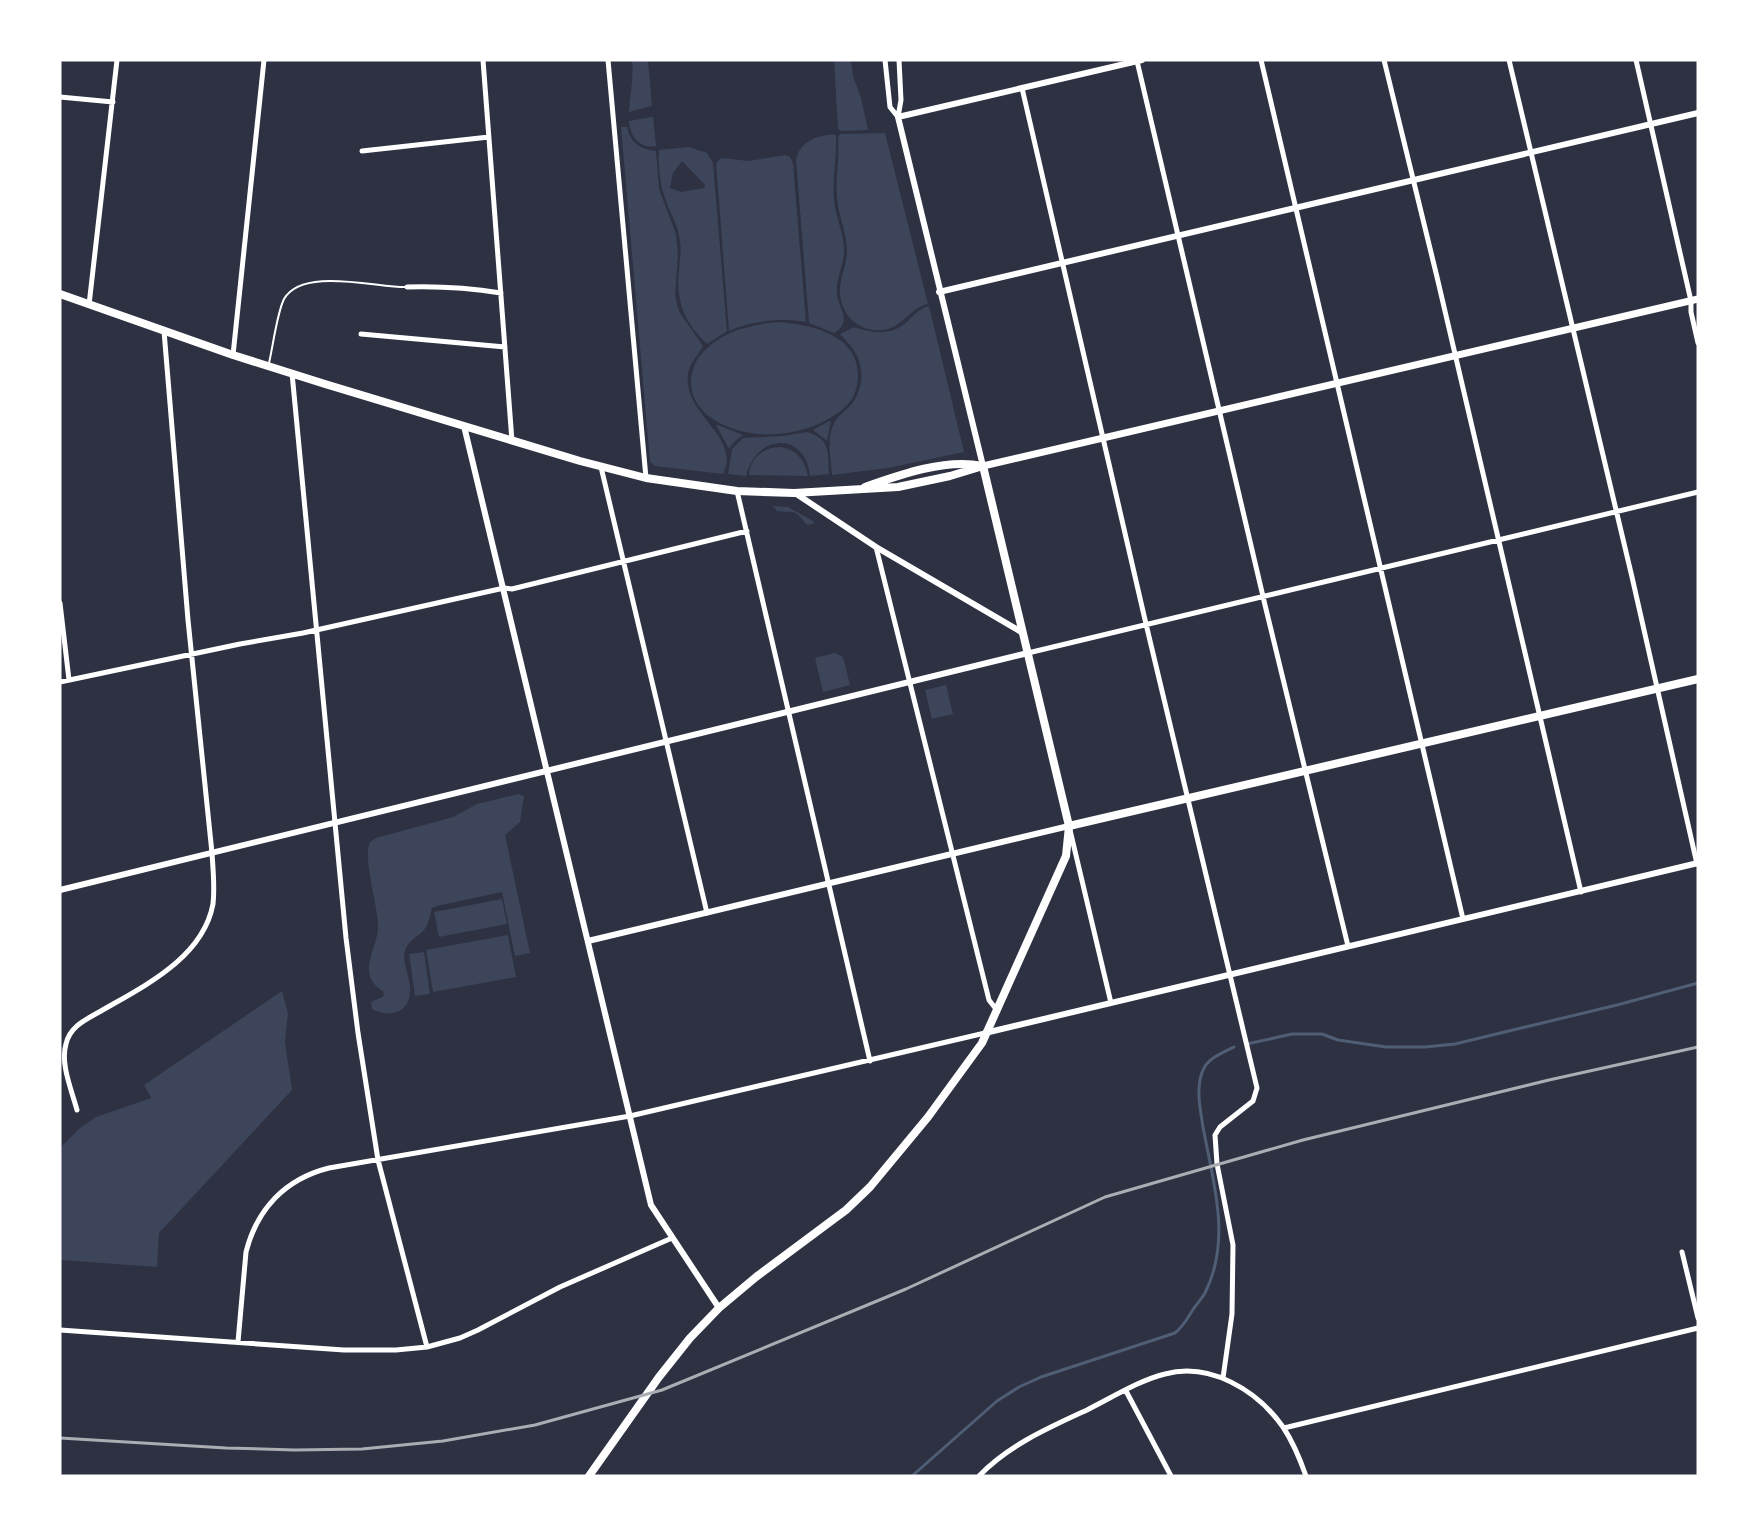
<svg xmlns="http://www.w3.org/2000/svg" width="1758" height="1536" font-family="Spectral,serif">
<rect width="100%" height="100%" fill="#2d3142"/>
<!-- green -->
<path fill="#3c4559" fill-rule="evenodd" d="M632,60H648L652,106L629,112C630,94 634,78 632,60Z
M834,60H851L853,76L861,98L868,130L841,131L838,129Z
M653,117L656,146C640,149 630,137 629,121Z
M621,127H627C630,142 641,150 656,151L659,189L676,234L678,256L675,295L677,304L680,313L703,346C698,355 690,363 688,374C682,414 742,436 723,474L655,466L650,462Z
M885,133L928,304C909,308 903,328 882,330C857,333 838,312 840,287C841,275 847,264 847,251C847,233 838,215 837,197C835,177 840,157 838,137L840,134Z
M834,134L836,136C837,158 832,180 834,201C836,218 844,233 844,251C844,265 836,278 837,292C837,301 843,310 844,318C844,325 839,331 834,333L809,323L796,160C800,141 816,136 834,134Z
M689,147L707,153L713,163L727,331L707,344C683,321 676,301 679,269C680,258 682,247 679,236C677,223 670,213 666,201C660,186 658,166 659,150ZM682,161L705,185L704,188L681,192L670,188L673,173Z
M785,155L790,157L793,163L806,322C779,318 755,320 729,331L716,163L721,158L749,161Z
M929,306L964,452L888,468L832,475C831,460 827,442 832,428C836,417 843,413 850,406C864,390 865,366 853,349C849,343 844,339 840,334L854,327C874,334 893,336 909,320C916,313 919,309 929,306Z
M779,322C811,325 858,334 858,375C858,385 855,397 848,404C823,430 779,439 745,432C719,426 690,411 691,380C692,369 696,359 704,351C723,331 752,324 779,322Z
M829,421H831L827,441L813,430Z
M716,425H718L743,435L735,441L729,449Z
M807,432C831,439 828,453 829,474L810,476C806,432 757,432 746,476L728,474L732,449L743,438L782,436Z
M781,447C797,450 805,460 808,476L749,475C750,458 763,447 781,447Z
M773,506L788,507L813,521L814,524L807,525C792,507 798,514 777,511Z
M835,653L843,657L850,685L823,692L815,658Z
M946,685L953,714L932,719L925,690Z
M518,794L524,796L520,822L505,835L530,953L515,956L502,892L437,906L432,908C430,915 429,924 424,930C418,937 408,940 405,951C402,963 410,976 410,988C411,1012 391,1019 372,1009L371,1002L384,996L383,991C356,975 376,951 378,929C379,907 362,858 370,842L376,838L453,817L477,804Z
M502,899L507,924L439,937L434,912Z
M508,935L516,977L433,992L426,950Z
M424,952L430,994L415,996L409,954Z
M282,991L288,1013L285,1042L292,1090L159,1233L157,1267L60,1260V1148L80,1128L96,1117L151,1098L144,1085Z"/>
<g fill="none" stroke-linecap="round" stroke-linejoin="round">
<!-- stream -->
<path stroke="#4f5d75" stroke-width="3" d="M1247,1044L1292,1034H1322L1338,1040L1386,1047H1425L1455,1044L1617,1005L1698,983
M912,1476L997,1401L1019,1387L1041,1377L1175,1333C1184,1326 1188,1317 1194,1308C1198,1303 1202,1298 1205,1293C1232,1239 1213,1182 1203,1127C1200,1108 1195,1085 1204,1068C1209,1058 1224,1052 1234,1047"/>
<!-- service -->
<path stroke="#fff" stroke-width="2" d="M269,363C273,346 277,313 284,299C302,267 374,287 405,287"/>
<!-- minor -->
<path stroke="#fff" stroke-width="5" d="M483,60L512,441
M608,60L646,478
M885,60L890,107L898,117L901,100L899,60
M1261,60L1463,919
M1384,60L1437,277L1581,892
M1509,60L1632,577L1697,864
M1636,60L1691,301V312L1698,343
M1137,61L1265,605L1348,946
M1022,88L1146,624L1257,1088L1253,1101L1220,1127L1215,1135L1217,1164L1233,1245L1232,1314L1223,1378
M60,97L113,102
M362,151L489,137
M407,287C439,286 470,288 501,293
M89,305L117,60
M361,334L505,347
M233,355L264,60
M292,373L346,938L358,1033L378,1160L427,1347
M601,467L707,913
M737,491L870,1061
M876,547L989,1000L996,1009
M60,603L69,680
M1028,653L1698,492
M60,682L240,644L303,633L504,588L512,589L747,531
M1070,830L1111,1003
M77,1110C72,1091 60,1064 66,1044C70,1026 87,1019 101,1011C144,986 203,958 213,904C215,887 213,870 212,853L188,620L164,331
M1682,1252L1698,1318
M60,1330L344,1350H396L427,1347L460,1338L478,1330L560,1287L672,1238
M238,1342L246,1252C257,1209 285,1179 329,1168L630,1116L985,1033
M1126,1391L1171,1476
M1284,1428L1698,1328
M979,1476C1009,1445 1048,1428 1087,1410C1111,1398 1140,1380 1165,1374C1210,1362 1257,1390 1283,1427C1293,1442 1300,1459 1306,1476"/>
<!-- tertiary -->
<path stroke="#fff" stroke-width="6" d="M939,292L1698,113
M464,426L651,1205L719,1308
M983,466L898,117L1142,60
M795,493L876,547L1023,633
M60,890L1028,653
M588,941L1069,826
M985,1033L1698,863"/>
<!-- secondary -->
<path stroke="#fff" stroke-width="7" d="M983,466L1698,299"/>
<!-- primary -->
<path stroke="#fff" stroke-width="8" d="M60,294L233,355L325,384L580,461L646,478L737,491L794,493L898,487L950,476L983,466
M865,487C899,475 946,458 982,466
M1069,826L1698,679
M589,1476L659,1377L690,1338L719,1308L756,1277L846,1210L870,1187L928,1117L982,1043L1066,856L1069,826L983,466"/>
<!-- rail -->
<path stroke="#abadb3" stroke-width="3" d="M60,1438L226,1448L295,1450L362,1449L443,1441L535,1425L662,1390L906,1289L1105,1197L1303,1140L1549,1080L1698,1047"/>
</g>
<!-- border -->
<rect width="1758" height="1536" fill="none" stroke="#ffffff" stroke-width="123"/>
</svg>
